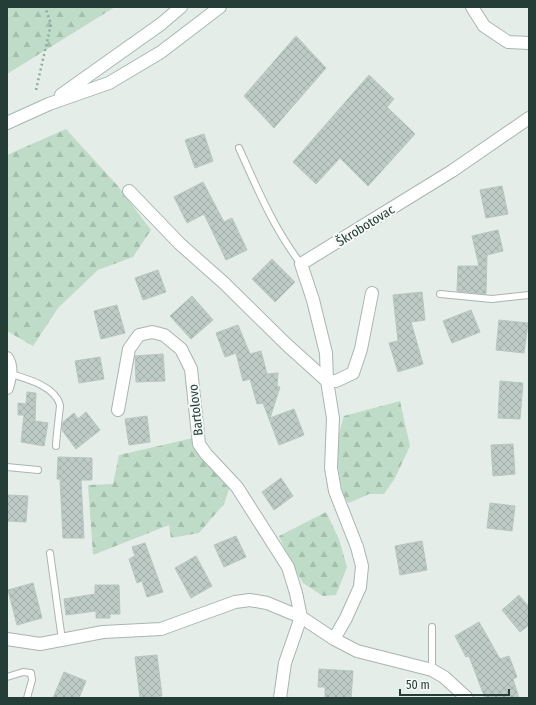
<svg xmlns="http://www.w3.org/2000/svg" width="536" height="705" font-family="'Fira Sans Condensed',sans-serif">
<defs>
<pattern id="forest-firs" width="22" height="20" patternUnits="userSpaceOnUse"><rect width="22" height="20" fill="#bfdcc8"/><path d="M5 1l3.5 6h-7zM16 11l3.5 6h-7z" fill="#a4beac"/></pattern>
<pattern id="building-cross-hatch" width="8" height="8" patternUnits="userSpaceOnUse"><rect width="8" height="8" fill="#bdcac5"/><path d="M0 0l8 8M0 8l8-8" fill="none" stroke="#a2aeaa"/></pattern>
</defs>
<rect width="100%" height="100%" fill="#e5ede9"/>
<!-- forest -->
<path fill="url(#forest-firs)" d="M7,7H115L7,74Z
M66,129L117,185L151,230L133,257L98,270L58,308L33,346L7,331V155Z
M400,401L410,446L395,478L384,494H369L349,503L343,497L335,447L344,416Z
M193,438L197,452L229,489L224,504L199,533L171,538L169,525L93,555L88,485L113,484L119,455Z
M326,512L339,539L347,567L336,595L323,596L303,583L291,563L279,536Z"/>
<!-- building -->
<path fill="url(#building-cross-hatch)" stroke="#b7c6c0" d="M296,36L326,68L274,128L244,96Z
M369,75L394,99L387,107L415,134L368,186L340,158L316,184L293,162Z
M204,134L213,161L195,168L185,140Z
M203,182L224,222L232,218L247,250L226,260L204,214L187,223L174,197Z
M502,186L508,214L486,218L480,190Z
M498,230L503,251L487,255L486,294L457,291L458,266H479L472,236Z
M272,259L295,282L275,302L252,279Z
M158,270L166,292L143,300L135,278Z
M422,292L425,320L411,322L423,364L398,372L389,343L398,341L393,295Z
M192,296L213,320L191,339L170,316Z
M117,305L125,333L101,339L94,311Z
M471,310L480,332L452,343L443,321Z
M499,320L528,323L524,353L496,350Z
M238,325L250,354L261,351L267,374L278,373L277,386L280,387L270,418L294,409L304,435L279,445L263,403L257,404L250,379L243,381L236,353L225,357L216,333Z
M163,354L165,381L136,382L135,356Z
M100,357L104,379L79,383L75,361Z
M500,381L523,383L520,419L498,418Z
M27,392L36,393L35,421L48,423L44,446L21,442L24,415H18V403L26,404Z
M86,412L100,430L76,449L62,430L63,422L74,413L78,419Z
M147,416L150,442L129,445L125,419Z
M513,444L515,474L493,476L491,445Z
M58,457L92,458V480H81L84,538H63L60,479H57Z
M281,478L293,496L274,510L262,492Z
M7,495L28,496L26,522L7,521Z
M490,503L515,506L512,531L487,528Z
M236,536L246,557L224,567L214,545Z
M422,541L427,570L400,575L395,546Z
M145,543L163,592L147,597L142,581L137,583L129,559L135,556L132,547Z
M196,556L212,586L191,598L175,568Z
M33,583L42,618L17,625L8,590Z
M95,585H119L120,614H110V618H96V611L66,615L64,599L95,594Z
M519,595L529,607V625L520,632L502,610Z
M479,622L500,659L509,656L517,677L513,679L519,698H485L469,656L466,657L455,636Z
M157,655L162,696L140,698L135,657Z
M319,669L353,671L351,698H325V687H318Z
M64,672L86,681L79,698H53Z"/>
<g fill="none" stroke-linecap="round" stroke-linejoin="round">
<!-- service casing -->
<g stroke="#a8b5b0" stroke-width="8">
<path id="service" d="M239,148C257,188 274,229 301,264
M440,294L492,299L529,295
M11,374C27,379 55,386 60,405C60,408 56,439 56,446
M7,467L38,470
M50,553L62,640
M432,670V627
M7,677L23,672L31,673L32,680L27,698"/>
</g>
<!-- minor casing -->
<g stroke="#a8b5b0" stroke-width="14">
<path id="minor" d="M472,7L484,26L508,42L529,43
M129,191L180,244L224,283L286,344L327,381H336L353,373L361,349L372,293
M7,358C13,368 10,377 7,388
M118,410L129,349L139,335L152,332L164,335L181,349L191,369L199,444L206,454L237,487L288,567L296,593L301,617L285,663L280,698
M7,639L40,644L103,632L161,629L235,602L250,600L267,603L301,617L334,639L357,651L432,670L444,677L467,698
M334,639L346,618L360,587L362,566L357,547L335,491L331,468L333,418L327,381L326,353L313,300L301,264L452,171L529,118"/>
</g>
<!-- secondary casing -->
<g stroke="#a4b8b1" stroke-width="14">
<path id="secondary" d="M61,95L161,24L181,7
M7,123L49,104L109,83L161,52L220,7"/>
</g>
<!-- path -->
<path stroke="#88aea2" stroke-width="2.5" stroke-dasharray="2 3" stroke-linecap="butt" d="M36,90L51,24L45,7"/>
<!-- service -->
<use href="#service" stroke="#fff" stroke-width="6"/>
<!-- minor -->
<use href="#minor" stroke="#fff" stroke-width="12"/>
<!-- secondary -->
<use href="#secondary" stroke="#fff" stroke-width="12"/>
</g>
<g text-anchor="middle" stroke-width="4" stroke-linejoin="round" paint-order="stroke">
<!-- street labels -->
<g font-size="13" fill="#253d37" stroke="#f5f9f7">
<text transform="translate(365 225) rotate(-32)" y="5">Škrobotovac</text>
<text transform="translate(195 410) rotate(-96)" y="5">Bartolovo</text>
</g>
</g>
<!-- border -->
<rect width="536" height="705" fill="none" stroke="#253d37" stroke-width="16"/>
<!-- scale -->
<path d="M400 689v6h109v-6" fill="none" stroke="#253d37" stroke-width="2"/>
<text x="406" y="689" font-size="12" fill="#253d37" stroke="#f5f9f7" stroke-width="3" paint-order="stroke">50 m</text>
</svg>
